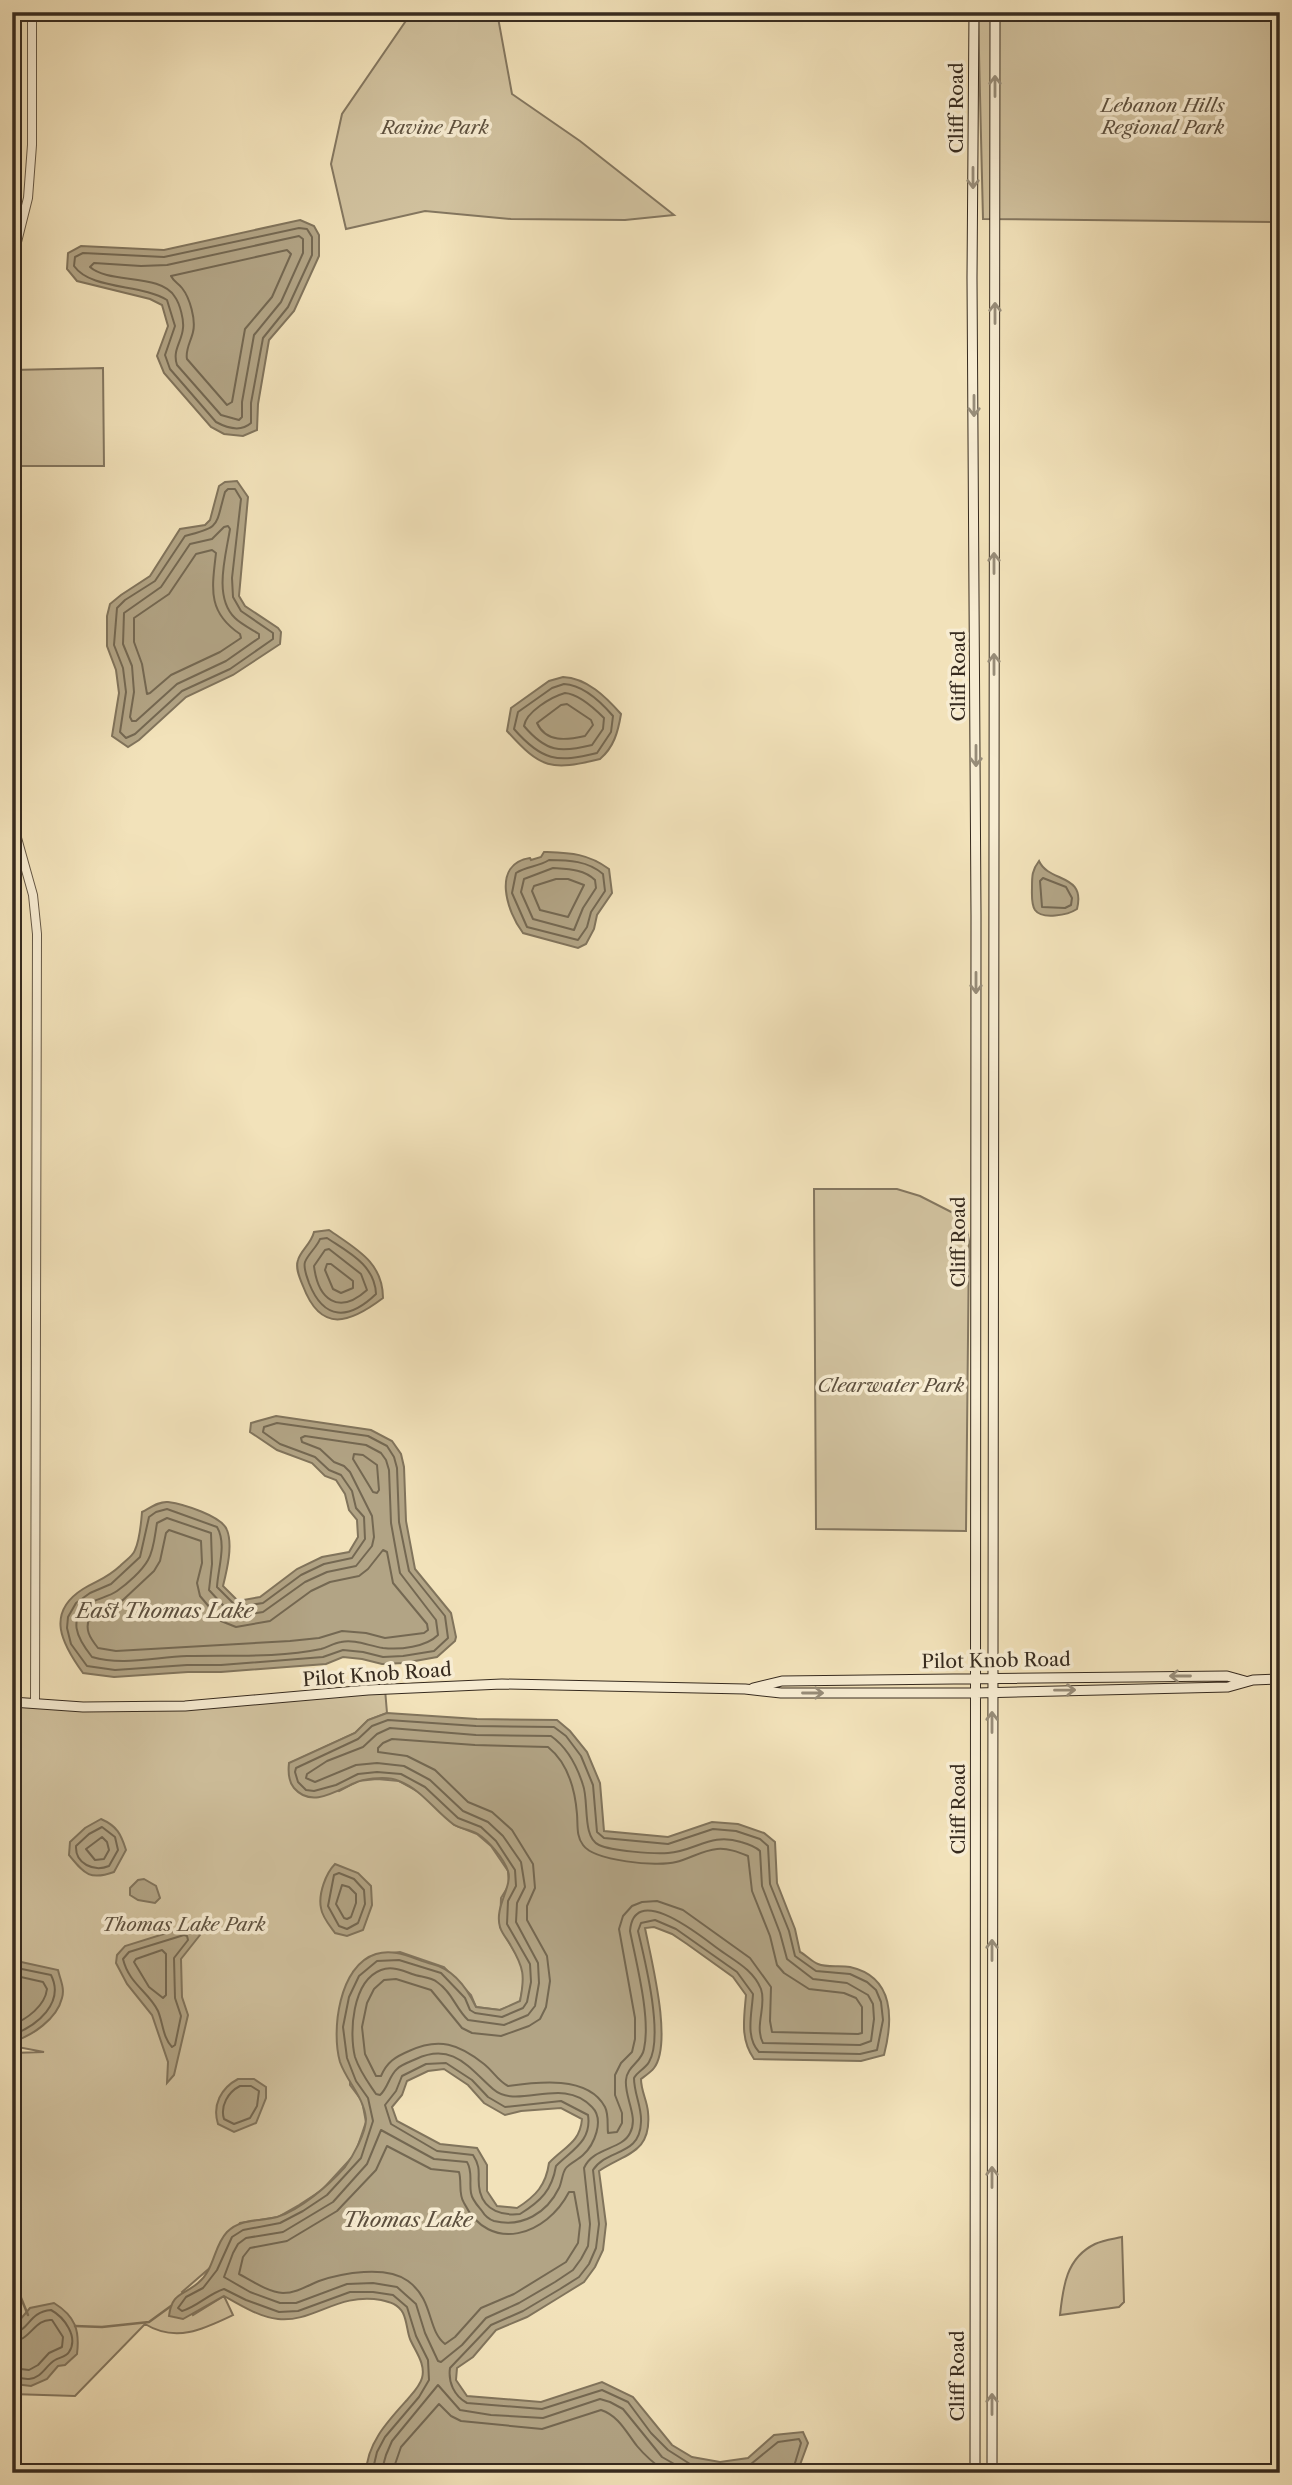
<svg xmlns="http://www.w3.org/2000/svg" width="1292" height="2485" font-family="'Libre Caslon Text',serif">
<rect width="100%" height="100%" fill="#f2e2ba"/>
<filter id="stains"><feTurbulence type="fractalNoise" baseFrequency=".00286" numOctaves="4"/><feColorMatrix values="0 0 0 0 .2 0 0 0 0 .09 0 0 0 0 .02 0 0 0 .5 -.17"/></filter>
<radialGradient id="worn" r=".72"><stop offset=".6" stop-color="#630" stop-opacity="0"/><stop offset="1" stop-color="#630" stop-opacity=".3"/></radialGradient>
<!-- green -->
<path fill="#d2c3a0" stroke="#847760" stroke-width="2" d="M412,12H497L512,94L580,141L674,215L625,220L511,219L425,211L346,229L331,164L342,114Z
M978,12H1280V222L983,219Z
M103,368L104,466H12V370Z
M814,1189H897L920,1196L965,1219L969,1241L966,1531L816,1529Z
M385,1689L387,1713L368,1720L355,1733L290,1763L339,1791L358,1781L377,1779L399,1781L421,1793L454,1825L477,1834L491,1846L508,1871L509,1885L501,1898L500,1927L523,1966L524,1981L520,2002L500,2010L476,2007L471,1995L444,1967L400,1952L374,1955L353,1972L350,2085L362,2101L366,2122L355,2154L322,2190L299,2205L278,2217L240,2223L212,2266L182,2292L193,2315L224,2296L233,2315C204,2329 176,2343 145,2324L75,2396L12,2394V2319L21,2302L14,2311L12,2053L44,2052L12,2046V1702L111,1707Z
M1122,2237L1124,2302L1119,2307L1060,2315C1063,2287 1066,2258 1095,2244C1103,2240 1113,2239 1122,2237Z"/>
<!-- water -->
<path fill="#b2a485" stroke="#81745c" stroke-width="2" fill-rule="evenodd" d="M300,220L314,226L319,235V256L294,311L269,340L258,404L257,430L243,436L224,434L211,427L164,373L157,356L168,326L162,305L150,299L77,281L67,269L68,253L81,246L164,250Z
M237,481L248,497L239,596L245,606L278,628L281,632L280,644L233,675L186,697L139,740L128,747L112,736L119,693L116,670L107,646V616L110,604L121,595L150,576L180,529L205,525L210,520L219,486L225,482Z
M563,677C587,678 606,697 621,714C618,732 614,747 600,759C551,771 541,769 507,731L511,708L549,681Z
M544,852C570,853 587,853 609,869L612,893L597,915L594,929L586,944L578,948L523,933C507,912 491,864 530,858L531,860L541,857Z
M1039,861C1049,883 1086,873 1077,909C1068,915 1042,920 1035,910C1031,904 1032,894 1032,887C1032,876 1032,870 1039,861Z
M329,1230C356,1249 383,1262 383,1298C350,1323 321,1334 303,1286C300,1279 295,1268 298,1260C301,1250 311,1244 314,1232Z
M276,1416L371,1430L392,1441L401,1454L404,1467L406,1521L415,1569L451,1613L456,1637L455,1641L437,1657L404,1663L382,1664L362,1659L343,1657L326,1664L221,1672H188L114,1677L83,1673C62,1644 45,1613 83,1589C98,1580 106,1579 120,1566C125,1561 133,1556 135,1550C140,1539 141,1524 142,1512C150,1508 159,1501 168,1502C183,1504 222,1516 227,1530C233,1545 227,1570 223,1586L238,1601L260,1597L297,1569L322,1557L349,1552L358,1537L357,1520L349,1510L345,1494L336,1480L325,1476L312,1463L277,1450L250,1432L251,1423Z
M387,1713L477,1719L557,1720L570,1731L587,1752L600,1783L604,1831L668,1837L712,1822L738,1824L764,1833L775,1842L777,1883L795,1929L800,1952C806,1955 812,1962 818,1964C827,1968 840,1965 850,1967C895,1977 893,2020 884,2055L861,2061L754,2059C740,2039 744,2019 746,1995L733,1977L687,1944L672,1934L654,1927L645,1928C651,1959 673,2043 654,2068C651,2072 645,2076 641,2079C641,2091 647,2100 648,2112C652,2153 626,2153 599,2171L606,2224L603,2250L595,2267L584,2282L563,2295L527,2317L496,2330L473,2357L457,2368L456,2380L467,2396L541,2402L602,2382L633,2397L672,2445L692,2457L720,2462L748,2458L774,2435L803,2432L808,2443L797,2473H366C367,2443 388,2421 407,2400C412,2394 420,2386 422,2378C426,2364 415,2351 410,2339C407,2331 407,2321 403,2313C398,2304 390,2302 381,2300C338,2292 313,2323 278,2319C259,2317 240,2305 224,2296L183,2319L169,2316C172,2292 183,2296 198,2283C215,2269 213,2247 227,2232C241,2218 259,2222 277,2217C300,2210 329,2185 345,2167C353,2156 366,2133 366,2119C364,2097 347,2082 340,2062C331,2031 339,1965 376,1954C396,1948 413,1959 432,1964C453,1969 467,1988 476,2007L500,2010L520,2001C525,1976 524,1968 511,1946C508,1940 502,1934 500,1927C494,1907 513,1886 508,1871C504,1859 489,1841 478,1834C470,1829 460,1829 453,1824C434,1810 422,1790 399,1781C389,1776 367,1778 357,1782C337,1790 312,1809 294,1788C288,1781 288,1772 289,1763L355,1733L368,1720ZM444,2069L468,2085L484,2103L505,2115L521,2111L561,2108L582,2119C580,2143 564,2147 549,2163C546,2185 536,2196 517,2208L497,2206L487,2191V2165L477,2148L440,2144L397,2121L392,2107L402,2095L407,2081L428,2071Z
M101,1819C117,1826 121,1834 126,1850L114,1872C89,1881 84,1873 69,1855L70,1842L85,1828Z
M335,1864L358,1873L371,1886L372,1905L363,1930L347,1936L335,1933C330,1926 322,1917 321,1908C318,1894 326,1873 335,1864Z
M144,1879L156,1886L160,1898L155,1903L138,1900L130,1895V1888L138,1880Z
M186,1927L197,1929L200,1935L181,1959L182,1997L188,2015L174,2075L167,2083L168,2062L152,2015L127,1984L116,1963L117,1955L125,1946Z
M12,1960L58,1970C60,1979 65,1988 62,1998C57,2019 32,2036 12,2042Z
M238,2079H254L266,2087V2098L256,2123L234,2132L218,2124C212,2105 221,2088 238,2079Z
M54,2303C75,2316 80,2330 77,2354L65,2365L58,2366L47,2379L31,2386L15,2384L12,2372V2329L30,2308Z"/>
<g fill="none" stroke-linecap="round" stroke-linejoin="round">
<!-- shore -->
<path stroke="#746852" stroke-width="2" d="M299,228L307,229L312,237V255L288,307L263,338L251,403V423C241,432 227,428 216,422L170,369L165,355L175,326L167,300C141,284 91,290 74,266L75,257L83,253L164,257Z
M299,236L303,239V253L281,302L254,335L242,402V417L239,420L221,415L177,365C172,350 182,342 183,328C184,320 180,304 175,297C161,273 109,284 90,267L94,263L141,266L167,265Z
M287,250L291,254L272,297L245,329L232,402L227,405L187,359C185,350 191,341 193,332C196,320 190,298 182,288C178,283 174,282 171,276Z
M228,489H235L241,499L232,578L233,597L241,611L273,633V639L230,669L182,691L135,734L126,738L120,732L126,692L123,668L114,645L117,608L125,600L155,581L185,536C221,527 215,527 225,492Z
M224,527L228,526L230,529C226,555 213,597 235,618C241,624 251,629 259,634V638L226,661L177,684L136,721H132L130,717L134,692L132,666L123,644L124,613L161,587L190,544L212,539Z
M212,550L216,553C212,588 207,612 240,634L241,638L220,652L171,675L150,693L147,694L142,664L134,642V618L169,594L196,554Z
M564,684C583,685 601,702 613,716L611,732L597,753C557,763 542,761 514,729L518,712L552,688Z
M565,693C579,694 594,708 604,718L603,729L592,745C560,753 546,752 524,726C526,712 551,697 565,693Z
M567,704L591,720L593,725L585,736C567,740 546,743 537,723L561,705Z
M549,860C569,860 588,861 603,874L605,891L591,912L587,927L578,940L527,927L512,893L516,873C527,866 538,867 549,860Z
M553,868C568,869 584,869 595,880L596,888L583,908L574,930L533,919L521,892L524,879Z
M1043,878L1066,887L1072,898L1071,905L1065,908L1042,907L1040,881Z
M556,879H568L584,885L568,917L540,910L532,891L534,886Z
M327,1238C348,1252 375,1265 376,1294C349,1320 324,1321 309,1283C307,1277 303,1268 305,1262C308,1254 317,1247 320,1239Z
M329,1249L361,1274L367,1290C338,1316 318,1299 314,1266L325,1250Z
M327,1264H331L353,1281V1288L341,1293L333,1289L325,1270Z
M277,1423L368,1436L387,1446L394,1457L397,1468L399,1522L409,1571L445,1616L448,1638L434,1651L403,1656L383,1657L363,1652L343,1650L323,1657L221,1665H187L115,1670L87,1666L71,1644L67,1628L68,1617L76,1603L90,1593L111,1584L140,1557L149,1517L156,1512L167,1509L217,1527C227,1544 218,1568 217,1587L237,1607L263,1603L301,1575L324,1564L352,1558L365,1539L364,1517L356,1508L352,1491L341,1475L329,1470L315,1457L280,1444L263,1432L264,1427Z
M305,1436L366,1445L381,1453L386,1460L389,1470L391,1523L400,1573L436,1620L438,1635C426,1647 400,1650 383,1648C369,1646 355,1639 341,1642C334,1643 328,1647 321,1649C278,1658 231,1655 187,1656C155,1657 123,1666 92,1657C77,1638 66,1618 92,1602C100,1598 110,1596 117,1591C127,1584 142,1571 148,1560C154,1550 155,1534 157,1523L167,1518L211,1533L212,1564L209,1590L232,1615L240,1616L263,1612L305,1582L327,1572L356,1566L372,1546L374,1537L372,1516L350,1472L344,1466L334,1462L320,1449L302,1442L301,1438Z
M354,1454L363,1455L377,1465L379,1490L377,1493L373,1492L353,1459Z
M169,1530L201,1541L202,1563L197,1583L200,1596L221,1621L236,1627L270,1621L311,1591L330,1582L359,1576L368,1569L383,1550L387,1552L393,1583L427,1624L428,1630L424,1633L385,1638L366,1633L342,1631L319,1638L290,1641L116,1651L98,1648C90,1638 84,1629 90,1617L123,1600L154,1571L160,1561L166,1533Z
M390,1728L476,1735L551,1736C568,1748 577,1766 583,1785C589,1801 582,1838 599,1845C612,1851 653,1854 668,1853C696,1851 711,1832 741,1842C748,1844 755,1846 760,1851L762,1886L780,1933L787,1959L813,1979L847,1983L868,1995L873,2004L874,2019L871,2041L860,2045L763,2043C754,2026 767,2006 761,1989C753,1969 733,1960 717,1948C702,1937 634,1881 630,1931C636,1962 651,2018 644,2049C642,2062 627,2066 626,2080C624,2097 639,2117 630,2133C622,2150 593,2147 584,2168L590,2224L588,2246L581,2259L573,2270L555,2282L519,2303L486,2318L462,2345L441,2362L438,2361L425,2333L416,2304L397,2287L373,2283L347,2284L296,2303H280L250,2292L224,2277L233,2253L238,2244L246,2238L283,2232L333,2202L367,2164L381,2130L434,2159L467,2162C473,2172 469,2182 471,2193C472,2200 478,2206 482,2211C485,2216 488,2219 494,2221C522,2228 547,2213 559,2188C562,2182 562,2173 566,2168C570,2163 578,2160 583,2155C594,2145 605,2120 592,2107C562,2075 518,2111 493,2089C469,2068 453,2042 416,2059C410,2062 402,2064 397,2069C389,2076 388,2088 380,2095L376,2094C368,2082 360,2072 355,2057C349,2033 352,1981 381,1970C391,1966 402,1970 412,1974C420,1977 431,1977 437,1982C452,1992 456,2009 468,2020L504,2025L528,2015L535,2006L539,1983L538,1963L516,1922L517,1903L525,1887L521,1862L503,1836L488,1822L463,1811L430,1780L404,1766L377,1763L356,1765L315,1782L306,1778L307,1774L327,1761L363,1747L377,1734Z
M392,1739L475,1745L548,1747C568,1763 575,1789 577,1814C578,1825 576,1836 583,1845C594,1861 657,1867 676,1862C689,1859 703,1850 717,1849C728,1848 738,1852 748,1856L752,1891L770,1936L777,1965L784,1973L809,1989L844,1993L856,1998L862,2007V2033L858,2034L772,2032L770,2021L771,1987L750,1958L683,1910L657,1901L642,1902L632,1906L623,1916L619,1929L635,2018V2039L632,2052L621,2063L615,2075V2095L622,2113V2123L617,2132L608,2133C607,2125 609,2115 605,2107C588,2075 537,2082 508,2086C498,2081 493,2071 484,2064C459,2044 439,2037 409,2051C395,2057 387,2062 381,2076H376L365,2054L362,2027L367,2003L374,1989L384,1980L396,1979L431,1990L462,2028L472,2033L501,2036L529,2026L540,2019L546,2007L550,1981L547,1956L527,1920V1906L535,1888L533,1864L512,1830L492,1812L468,1802L435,1770L407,1756L378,1752V1748L383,1743Z
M102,1827L115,1837L118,1850L109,1866C94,1872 75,1864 76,1846L89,1834Z
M102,1837L107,1842L109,1850L104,1859L95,1860L86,1849Z
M339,1873L354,1879L364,1890L365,1904L358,1923L347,1929L339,1926L328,1906L334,1875Z
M342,1885L349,1887L356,1894V1903L351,1917L347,1919L344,1918L336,1904Z
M184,1935L187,1936L188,1940L174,1958L175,1998L181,2016L175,2045L172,2047C163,2038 163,2023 158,2011C149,1992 129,1984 123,1959L129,1952Z
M162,1950L166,1954V1995L163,1998L149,1987L134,1962L136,1959Z
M12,1967L51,1975C65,2003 37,2026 12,2035
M12,1975L43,1982L47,1989C45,2006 27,2019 12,2025
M446,2063L472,2080L488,2097L505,2107L561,2101L588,2115C592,2141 572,2150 556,2166C552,2190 541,2201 520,2214C503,2216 485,2211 480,2192C476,2177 483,2170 473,2155L437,2151L391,2124L385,2105L396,2091L402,2076L426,2064Z
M240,2086H251L259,2091L257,2106L250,2118L234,2124L224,2119C220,2106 228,2092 240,2086Z
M387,2146L431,2169L459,2172C462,2182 458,2194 464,2203C490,2255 547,2235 569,2192H574L580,2225L578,2243L566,2262L514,2294L481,2308L455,2337L445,2344C427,2330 434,2300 408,2281C386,2265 342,2273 319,2281C307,2286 296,2293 283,2293C268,2292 252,2281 239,2274L243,2257L250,2248L287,2241L337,2211L376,2170Z
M12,2333C30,2331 28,2312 51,2310C64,2317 79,2337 69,2352C66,2357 60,2357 55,2360C46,2365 42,2378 29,2379C24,2379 17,2377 12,2377
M12,2342C30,2341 35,2318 52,2320L63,2337L62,2347L49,2353L38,2365L29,2370L12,2368
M372,2473L377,2452L385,2437L419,2397L429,2380L428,2360L416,2336L407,2307L393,2295L373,2292H350L298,2311L279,2312L246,2300L224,2289C208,2294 197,2307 182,2311L178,2308L186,2297L203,2288L217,2270L232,2237L243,2230L280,2223L303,2211L327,2195L361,2158L373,2121L368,2098L356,2081L347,2058L343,2027L349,1997L359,1976L377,1961L399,1960L441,1973L465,1998L470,2010L475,2013L502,2017L523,2008L527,2002L531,1982L530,1964L507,1924L508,1901L516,1886L515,1870L496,1841L481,1827L458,1818L425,1787L401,1774L377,1772L358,1774L336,1785L314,1791L306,1790L298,1782L295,1772L296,1768L358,1739L372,1726L388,1720L476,1726L554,1727L566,1736L581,1756L593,1785L597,1832L604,1838L668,1844L713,1829L736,1831L760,1839L768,1846L770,1884L789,1931L795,1956L816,1971L850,1974L867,1982L876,1990L881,2002L883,2020L877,2050L860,2054L759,2052C745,2037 752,2013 753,1994L737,1972L676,1929L655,1920L641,1923L638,1931C645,1960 664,2037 649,2062C645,2069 638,2071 634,2078C634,2094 642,2107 641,2122C640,2157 607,2148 593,2170L599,2224L596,2248L589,2264L579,2277L560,2289L523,2311L491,2325L450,2368C448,2382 454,2396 467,2403L542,2409L602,2390L628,2402L651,2433L668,2450L690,2464L720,2469L751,2464L778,2442L799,2439L801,2443L792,2473
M381,2473L386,2455L392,2441L438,2385L460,2410L491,2415L543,2418L600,2399L610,2402L623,2409L662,2457L690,2473
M392,2473L401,2447L439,2404L451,2416L461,2421L542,2429L601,2410C619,2416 626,2432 637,2446C646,2457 656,2465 667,2473"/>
<!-- stream -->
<path stroke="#81745c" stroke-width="2.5" d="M12,2276L28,2315
M75,2326L102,2327L149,2322L171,2306"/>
<!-- tertiary casing -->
<g stroke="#665946" stroke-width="10">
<path id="tertiary" d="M12,262L28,198L32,145V12
M12,820L33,895L37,934L35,1703"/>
</g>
<!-- secondary casing -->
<g stroke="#372b1f" stroke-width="11">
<path id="secondary" d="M974,12L972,278L976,915L975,2473
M753,1688L782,1681L1227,1676L1245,1681
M12,1702L83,1707L185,1706L368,1690L502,1684L745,1689L781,1693H976L1228,1687L1253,1680L1280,1679
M992,2473L995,12"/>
</g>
<!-- tertiary -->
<use href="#tertiary" stroke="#f7ecd2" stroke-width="8"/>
<!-- secondary -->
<use href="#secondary" stroke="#f7ecd2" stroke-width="9"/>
</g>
<!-- one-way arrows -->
<defs><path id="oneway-shaft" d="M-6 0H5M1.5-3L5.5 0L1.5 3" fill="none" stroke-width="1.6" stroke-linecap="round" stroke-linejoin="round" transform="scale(1.75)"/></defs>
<g stroke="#978c78">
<use href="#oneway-shaft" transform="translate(995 86) rotate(-90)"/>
<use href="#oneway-shaft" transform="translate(973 178) rotate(90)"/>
<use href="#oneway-shaft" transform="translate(995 313) rotate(-90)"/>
<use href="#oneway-shaft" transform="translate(974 406) rotate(90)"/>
<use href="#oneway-shaft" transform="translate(994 563) rotate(-90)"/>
<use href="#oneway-shaft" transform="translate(994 664) rotate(-90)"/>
<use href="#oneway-shaft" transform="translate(976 756) rotate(90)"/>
<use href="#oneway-shaft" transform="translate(976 983) rotate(90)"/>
<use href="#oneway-shaft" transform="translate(1180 1676) rotate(180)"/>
<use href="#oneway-shaft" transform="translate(1065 1690) rotate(-1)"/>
<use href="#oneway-shaft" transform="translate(813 1693)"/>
<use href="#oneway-shaft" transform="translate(992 1722) rotate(-90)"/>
<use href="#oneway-shaft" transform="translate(992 1950) rotate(-90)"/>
<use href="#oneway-shaft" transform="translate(992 2177) rotate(-90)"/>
<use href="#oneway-shaft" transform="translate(992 2404) rotate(-90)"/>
</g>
<g text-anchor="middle" stroke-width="7" stroke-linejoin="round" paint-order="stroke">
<!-- park labels -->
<g font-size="19" font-style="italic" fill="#5e513f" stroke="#f7ecd2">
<text x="1163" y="112">Lebanon Hills<tspan x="1163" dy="22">Regional Park</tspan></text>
<text x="435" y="134">Ravine Park</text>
<text x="891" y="1392">Clearwater Park</text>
<text x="184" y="1931">Thomas Lake Park</text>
</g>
<!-- street labels -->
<g font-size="19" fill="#372b1f" stroke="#f7ecd2">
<text transform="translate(956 108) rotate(-90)" y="7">Cliff Road</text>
<text transform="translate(958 676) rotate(-90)" y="7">Cliff Road</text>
<text transform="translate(958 1242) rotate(-90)" y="7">Cliff Road</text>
<text transform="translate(996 1660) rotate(-1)" y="7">Pilot Knob Road</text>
<text transform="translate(377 1674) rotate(-4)" y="7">Pilot Knob Road</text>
<text transform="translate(958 1809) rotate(-90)" y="7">Cliff Road</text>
<text transform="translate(957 2376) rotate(-90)" y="7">Cliff Road</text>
</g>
<!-- water labels -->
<g font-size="21" font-style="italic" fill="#5c4f3e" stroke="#f7ecd2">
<text x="165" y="1618">East Thomas Lake</text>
<text x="408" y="2227">Thomas Lake</text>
</g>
</g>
<!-- margin -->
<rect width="1292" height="2485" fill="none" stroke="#f2e2ba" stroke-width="42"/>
<rect x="14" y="14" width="1264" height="2457" fill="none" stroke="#372b1f" stroke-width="3.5"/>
<rect x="21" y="21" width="1250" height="2443" fill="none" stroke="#372b1f" stroke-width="2"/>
<rect width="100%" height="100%" filter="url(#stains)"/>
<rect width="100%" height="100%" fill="url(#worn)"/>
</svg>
